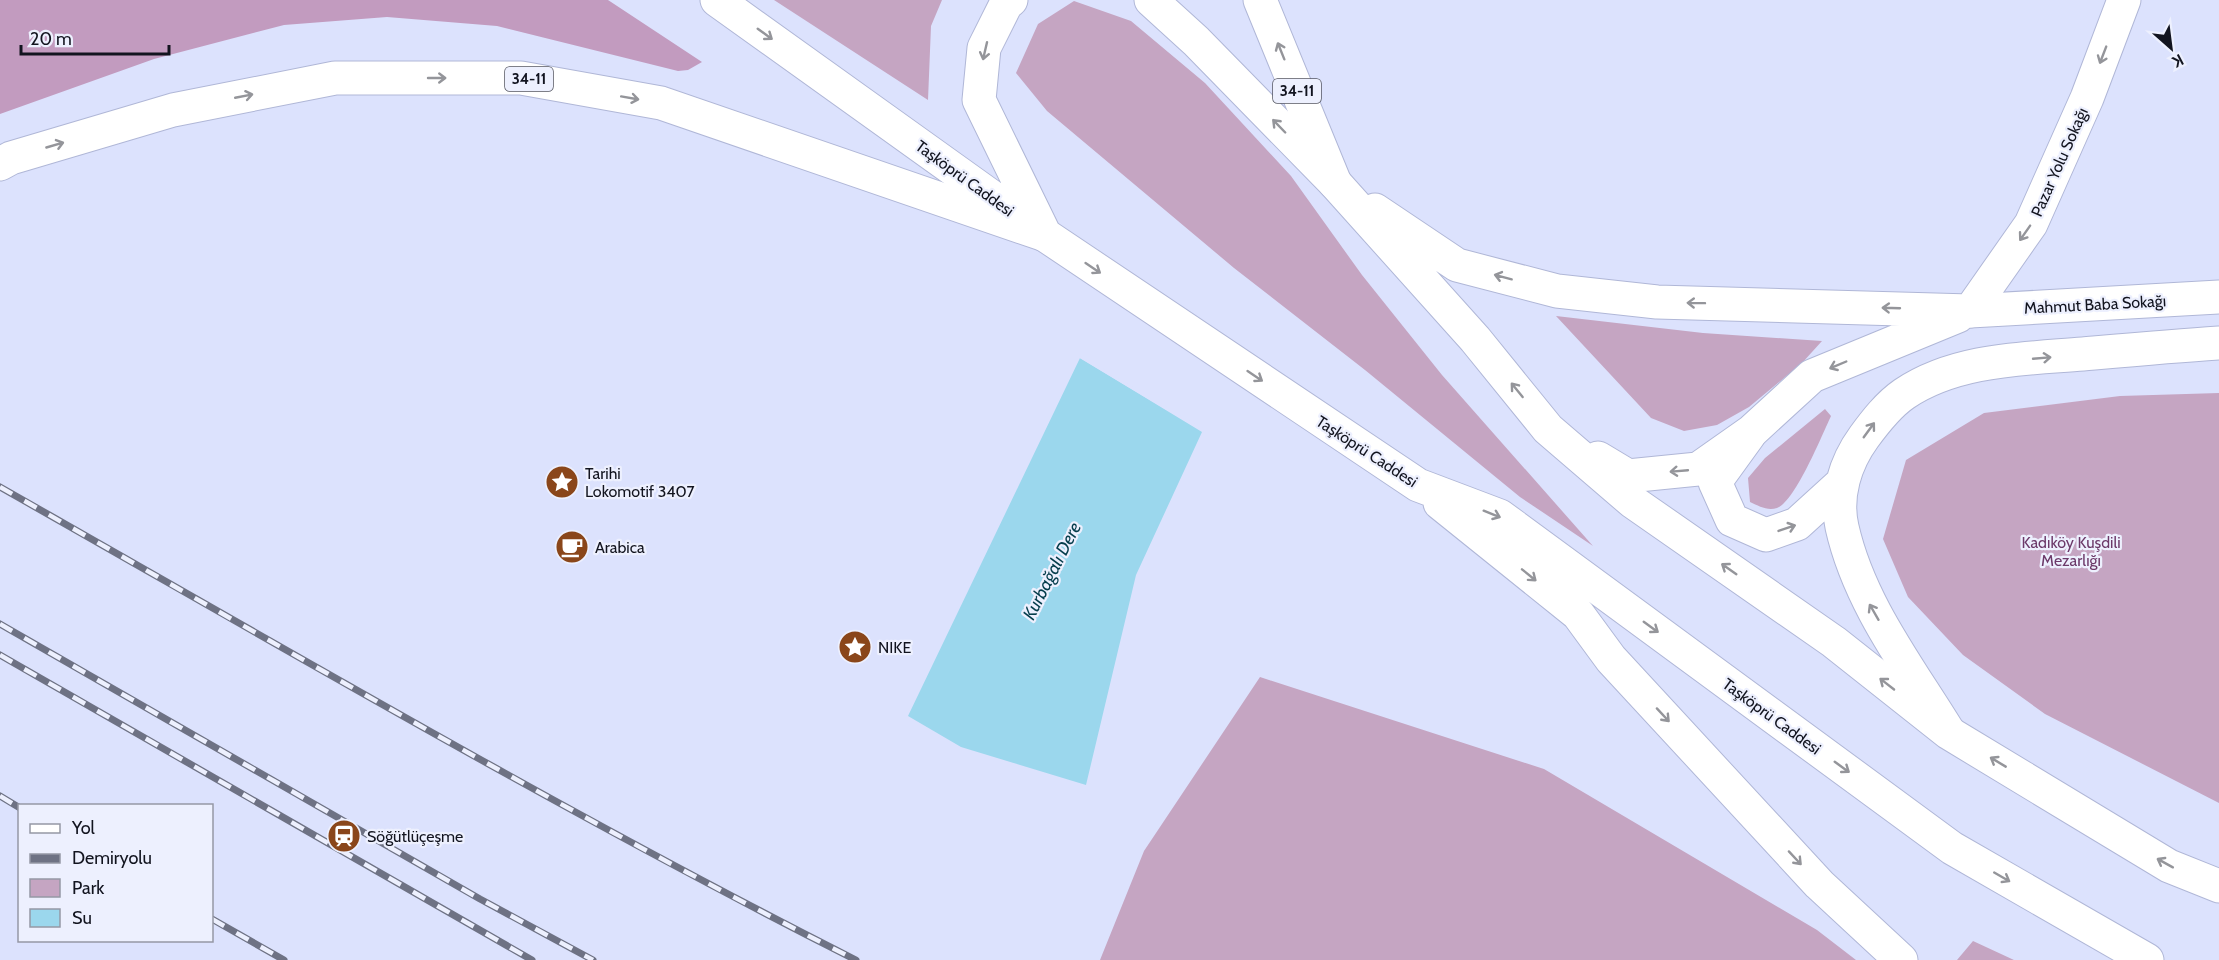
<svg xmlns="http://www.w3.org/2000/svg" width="2219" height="960" font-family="Cabin,sans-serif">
<rect width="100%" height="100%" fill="#dce2fd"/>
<!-- green -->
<path fill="#c5a5c2" d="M774,0H942L931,26L928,100Z
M1074,1L1131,21L1205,83L1291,176L1362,275L1442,375L1593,546L1520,497L1365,370L1234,268L1047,111L1016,73L1038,24Z
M1556,316L1703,333L1822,341L1802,363L1749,407L1717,425L1684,431L1651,418Z
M2219,393V803L2045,714L1963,655L1908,597L1883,539L1906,460L1984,413L2120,396Z
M1825,409L1831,416C1822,435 1795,502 1777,508C1767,511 1759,506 1750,502L1748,478L1765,458Z
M1260,677L1544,769L1817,930L1856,960H1100L1144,851Z
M1973,941L2014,960H1957Z"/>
<!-- forest -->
<path fill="#c29bbf" d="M0,0H608L702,62L688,70L678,71L497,26L387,17L284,25L154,59L0,114Z"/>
<!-- water -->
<path fill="#9bd7ed" d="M1080,358L1202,432L1136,575L1086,785L961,747L908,716Z"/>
<!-- pier -->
<path fill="#dce2fd" d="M1080,355L1204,429L1205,433L1078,357Z"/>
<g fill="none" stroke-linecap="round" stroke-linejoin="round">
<!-- secondary casing -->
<g stroke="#b0b7d7" stroke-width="35">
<path id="secondary" d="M1970,311L2219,297
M1749,435L1715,482L1732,520L1766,535L1797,524L1841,484
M1948,731C1908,666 1859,603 1842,527C1835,496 1845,463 1864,437C1875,422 1888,405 1904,394C1956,359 2023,359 2083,354C2129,350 2174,346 2219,343"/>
</g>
<!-- primary casing -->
<g stroke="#b0b7d7" stroke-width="35">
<path id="primary" d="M717,0L1045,235L1418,485L1500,516L1952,848L2147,960
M1011,0L1006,4L984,48L979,100L1043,231
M1151,0L1196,41L1335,183L1475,339L1548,429L1633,502L1834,642L1949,733L2169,866L2219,886
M1375,210L1457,265L1557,291L1657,302L1970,311
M1970,311L2031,224L2087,98L2124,0
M1598,458L1628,476L1698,469L1752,431L1812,376L1958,316
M1440,503L1578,614L1611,659L1819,884L1901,960"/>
</g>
<!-- highway casing -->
<g stroke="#b0b7d7" stroke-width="35">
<path id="highway" d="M1260,0L1335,183
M0,164L11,158L173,110L335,78H521L661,103L1045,235"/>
</g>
<!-- secondary -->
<use href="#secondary" stroke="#fff" stroke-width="33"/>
<!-- primary -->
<use href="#primary" stroke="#fff" stroke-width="33"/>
<!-- highway -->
<use href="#highway" stroke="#fff" stroke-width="33"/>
<!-- rail casing -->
<g stroke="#6e7284" stroke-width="7">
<path id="rail" d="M0,487C284,648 565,813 856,960
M0,624L480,899L593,960
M0,655L532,960
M0,796L20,808
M212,919L284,960"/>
</g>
<!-- rail -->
<use href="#rail" stroke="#edf0fe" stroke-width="4.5" stroke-dasharray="14" stroke-linecap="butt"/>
</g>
<!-- one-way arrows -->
<defs><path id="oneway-shaft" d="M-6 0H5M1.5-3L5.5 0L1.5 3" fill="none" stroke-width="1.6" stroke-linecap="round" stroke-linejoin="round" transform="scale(1.5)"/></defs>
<g stroke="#94959a">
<use href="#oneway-shaft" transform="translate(765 34) rotate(36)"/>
<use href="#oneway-shaft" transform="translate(985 51) rotate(103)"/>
<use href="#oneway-shaft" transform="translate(1281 51) rotate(-112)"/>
<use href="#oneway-shaft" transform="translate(2103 55) rotate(111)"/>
<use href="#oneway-shaft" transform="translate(437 78)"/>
<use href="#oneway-shaft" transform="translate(244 96) rotate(-11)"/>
<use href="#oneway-shaft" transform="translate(630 98) rotate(10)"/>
<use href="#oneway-shaft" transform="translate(1279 126) rotate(-134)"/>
<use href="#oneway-shaft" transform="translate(55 145) rotate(-16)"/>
<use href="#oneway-shaft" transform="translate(2025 233) rotate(125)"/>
<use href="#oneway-shaft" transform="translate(1093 268) rotate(34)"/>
<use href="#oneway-shaft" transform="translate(1503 277) rotate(-165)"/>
<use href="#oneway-shaft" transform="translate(1696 303) rotate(-179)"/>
<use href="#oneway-shaft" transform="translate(1891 308) rotate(-178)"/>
<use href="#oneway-shaft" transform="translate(2042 358) rotate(-5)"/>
<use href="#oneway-shaft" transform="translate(1838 365) rotate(157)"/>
<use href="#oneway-shaft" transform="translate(1255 376) rotate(34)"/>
<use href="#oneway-shaft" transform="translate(1517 390) rotate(-129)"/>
<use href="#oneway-shaft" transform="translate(1869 430) rotate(-54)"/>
<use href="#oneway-shaft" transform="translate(1679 471) rotate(175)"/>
<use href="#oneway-shaft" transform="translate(1492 514) rotate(22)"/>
<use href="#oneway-shaft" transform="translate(1787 528) rotate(-19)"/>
<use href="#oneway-shaft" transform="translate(1729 569) rotate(-145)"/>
<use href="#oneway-shaft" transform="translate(1529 575) rotate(39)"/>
<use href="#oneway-shaft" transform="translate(1874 612) rotate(-120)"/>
<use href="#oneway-shaft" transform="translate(1651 627) rotate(36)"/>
<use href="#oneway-shaft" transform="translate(1887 684) rotate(-142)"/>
<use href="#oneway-shaft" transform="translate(1663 715) rotate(47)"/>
<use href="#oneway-shaft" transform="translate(1998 762) rotate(-149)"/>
<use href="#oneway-shaft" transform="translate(1842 767) rotate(36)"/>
<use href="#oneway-shaft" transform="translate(1795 858) rotate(47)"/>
<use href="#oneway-shaft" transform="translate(2165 863) rotate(-151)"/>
<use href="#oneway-shaft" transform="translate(2002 877) rotate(30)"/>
</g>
<!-- icons -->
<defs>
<g id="sight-disc" transform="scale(1.725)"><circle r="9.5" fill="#8a461a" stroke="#edf0fe"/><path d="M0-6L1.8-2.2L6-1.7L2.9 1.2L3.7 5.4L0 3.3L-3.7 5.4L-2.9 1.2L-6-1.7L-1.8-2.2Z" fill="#fff"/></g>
<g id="cafe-disc" transform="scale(1.725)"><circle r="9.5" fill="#8a461a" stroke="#edf0fe"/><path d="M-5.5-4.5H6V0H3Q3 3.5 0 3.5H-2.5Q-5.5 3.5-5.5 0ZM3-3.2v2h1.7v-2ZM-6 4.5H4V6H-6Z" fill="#fff"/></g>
<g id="station-disc" transform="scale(1.725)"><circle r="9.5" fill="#8a461a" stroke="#edf0fe"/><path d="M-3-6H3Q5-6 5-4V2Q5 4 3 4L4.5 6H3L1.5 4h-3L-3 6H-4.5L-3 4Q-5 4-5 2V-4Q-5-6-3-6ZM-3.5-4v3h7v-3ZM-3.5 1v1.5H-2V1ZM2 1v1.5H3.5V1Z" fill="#fff"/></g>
</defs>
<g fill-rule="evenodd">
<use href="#sight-disc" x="562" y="482"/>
<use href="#cafe-disc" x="572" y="547"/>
<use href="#sight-disc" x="855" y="647"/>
<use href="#station-disc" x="344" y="836"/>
</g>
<g text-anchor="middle" stroke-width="4.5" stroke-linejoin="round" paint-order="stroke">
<!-- shield labels -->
<g fill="#edf0fe" stroke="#545662" stroke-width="1.5">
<rect x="505" y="67" width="48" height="24" rx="4.5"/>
<rect x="1273" y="79" width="48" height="24" rx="4.5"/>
</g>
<g font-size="15" font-weight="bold" fill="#12141f">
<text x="529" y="84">34-11</text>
<text x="1297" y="96">34-11</text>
</g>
<!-- street labels -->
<g font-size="16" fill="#12141f" stroke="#edf0fe">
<text transform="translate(2059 162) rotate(-66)" y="6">Pazar Yolu Sokağı</text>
<text transform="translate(965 178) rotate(36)" y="6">Taşköprü Caddesi</text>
<text transform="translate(2095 304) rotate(-3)" y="6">Mahmut Baba Sokağı</text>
<text transform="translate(1367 451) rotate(33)" y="6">Taşköprü Caddesi</text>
<text transform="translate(1772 716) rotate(36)" y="6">Taşköprü Caddesi</text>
</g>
<!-- poi labels -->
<g font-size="16" fill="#12141f" stroke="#edf0fe" text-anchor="start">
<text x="585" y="479">Tarihi<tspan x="585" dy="18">Lokomotif 3407</tspan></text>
<text x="595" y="553">Arabica</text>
<text x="878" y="653">NIKE</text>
<text x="367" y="842">Söğütlüçeşme</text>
</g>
<!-- park labels -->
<g font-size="16" fill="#6c3969" stroke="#edf0fe">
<text x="2071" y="548">Kadıköy Kuşdili<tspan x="2071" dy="18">Mezarlığı</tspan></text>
</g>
<!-- water labels -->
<g font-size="18" font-style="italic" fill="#053d4c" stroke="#edf0fe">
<text transform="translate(1052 571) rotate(-63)" y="6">Kurbağalı Dere</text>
</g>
</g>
<!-- legend -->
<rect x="18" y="804" width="195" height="138" fill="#edf0fe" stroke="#9598a5" stroke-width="1.5"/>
<rect x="30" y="824" width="30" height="9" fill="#ffffff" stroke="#9598a5" stroke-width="1.5"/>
<text x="72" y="834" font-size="18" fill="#12141f">Yol</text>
<rect x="30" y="854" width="30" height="9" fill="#6e7284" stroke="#9598a5" stroke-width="1.5"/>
<text x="72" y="864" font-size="18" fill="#12141f">Demiryolu</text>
<rect x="30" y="879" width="30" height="18" fill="#c5a5c2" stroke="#9598a5" stroke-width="1.5"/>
<text x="72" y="894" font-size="18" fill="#12141f">Park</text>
<rect x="30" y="909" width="30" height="18" fill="#9bd7ed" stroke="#9598a5" stroke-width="1.5"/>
<text x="72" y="924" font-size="18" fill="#12141f">Su</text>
<!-- north arrow -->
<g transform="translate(2171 48) rotate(152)" stroke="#edf0fe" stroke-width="4.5" paint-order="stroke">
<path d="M0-4.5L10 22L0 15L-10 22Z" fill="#12141f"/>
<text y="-9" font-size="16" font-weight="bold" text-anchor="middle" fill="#12141f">K</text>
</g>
<!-- scale -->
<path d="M21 45v9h148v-9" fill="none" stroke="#12141f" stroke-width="3"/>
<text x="30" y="45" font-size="18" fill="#12141f" stroke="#edf0fe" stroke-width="4.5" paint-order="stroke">20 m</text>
</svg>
